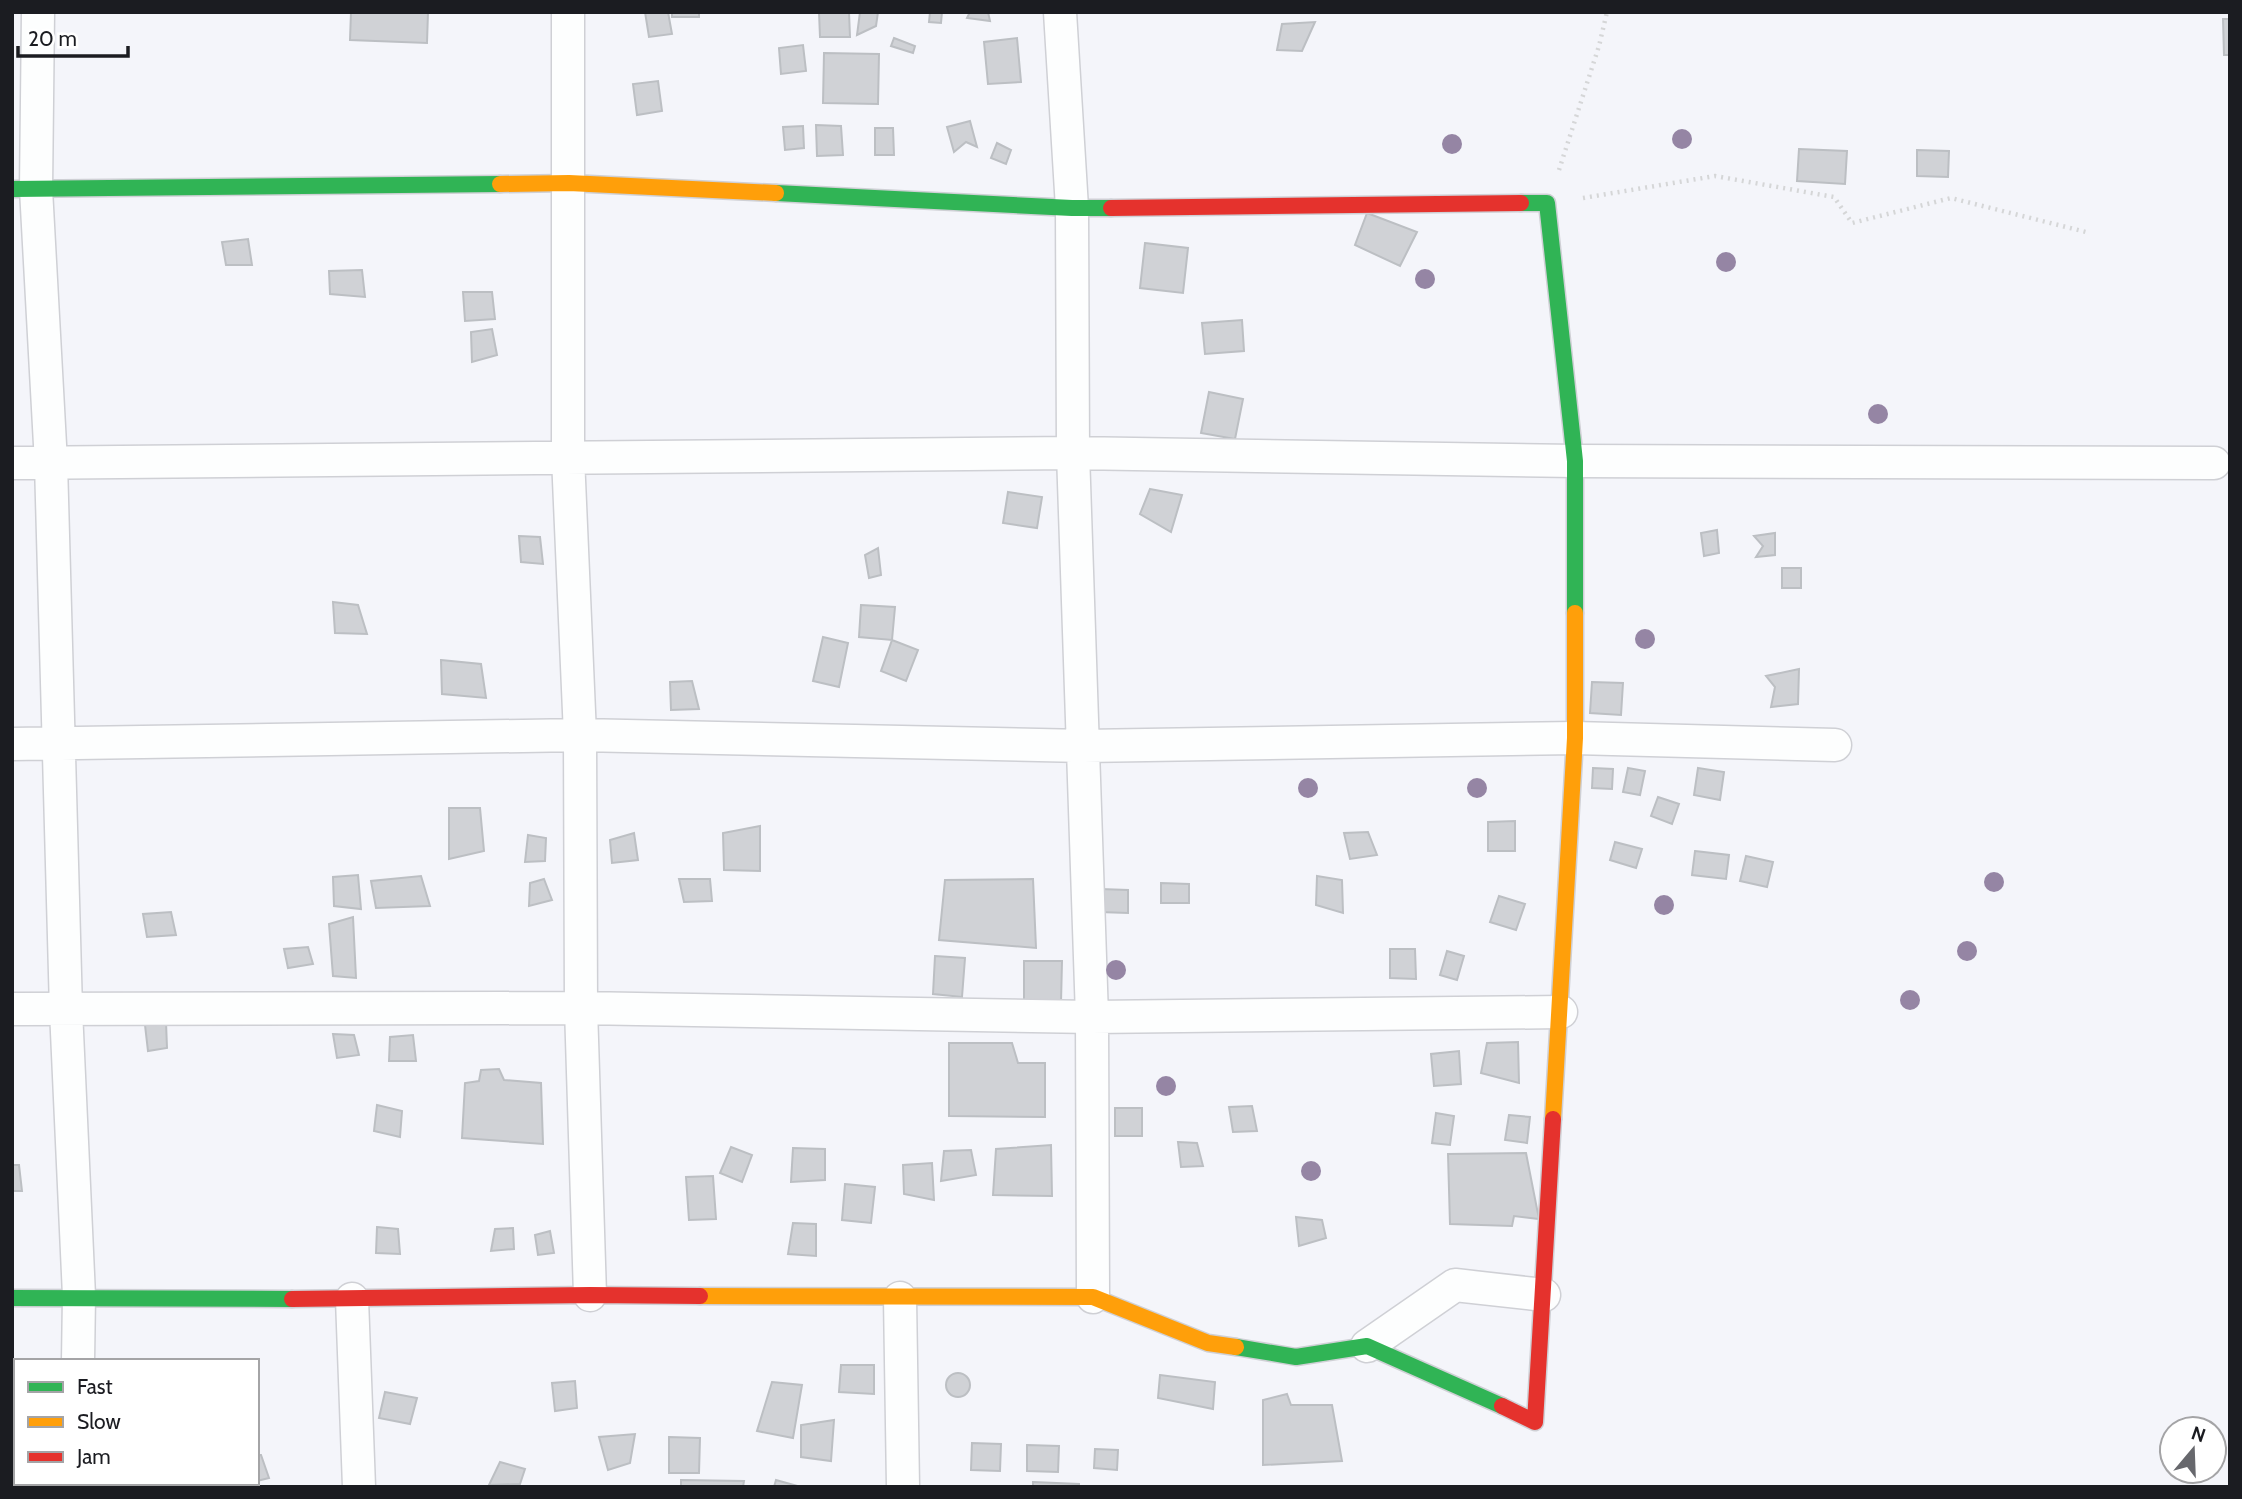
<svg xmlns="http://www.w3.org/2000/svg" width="2242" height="1499" font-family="Cabin,sans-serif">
<rect width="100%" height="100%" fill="#f4f5fa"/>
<!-- building -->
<path fill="#d0d2d6" stroke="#bcbfc3" stroke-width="2" d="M351,12H428L427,43L350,40Z
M645,12H668L672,34L649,37Z
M672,12H699V17H672Z
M819,12H849L850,37H820Z
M860,12H878L876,26L857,35Z
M930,12H942L941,23L929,22Z
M970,12H988L990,21L967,18Z
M2223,19H2230V55H2224Z
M1315,22L1302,51L1277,50L1282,24Z
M894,38L915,46L913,53L891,46Z
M1017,38L1021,82L988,84L984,42Z
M803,45L806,71L781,74L779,48Z
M824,53L879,54L878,104L823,103Z
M658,81L662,111L637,115L633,84Z
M970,121L977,147L966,142L954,152L947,127Z
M816,125L841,126L843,155L817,156Z
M803,126L804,148L785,150L783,127Z
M875,128H893L894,155H875Z
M997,143L1011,150L1006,164L991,158Z
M1799,149L1847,151L1845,184L1797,181Z
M1917,150L1949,151L1948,177L1917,176Z
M1367,213L1417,232L1400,266L1355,245Z
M248,239L252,265H226L222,242Z
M1145,243L1188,248L1183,293L1140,288Z
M362,270L365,297L330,294L329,271Z
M463,292H492L495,319L465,321Z
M1242,320L1244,351L1205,354L1202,323Z
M492,329L497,355L472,362L471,332Z
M1209,392L1243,399L1235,439L1201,433Z
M1150,489L1182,495L1171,532L1140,514Z
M1008,492L1042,497L1037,528L1003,523Z
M1717,530L1719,553L1704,556L1701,533Z
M1775,533V555L1756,557L1763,546L1754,536Z
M519,536L540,537L543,564L521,562Z
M878,548L881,575L869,578L865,555Z
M1782,568H1801V588H1782Z
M333,602L358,605L367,634L335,633Z
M861,605L895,607L892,640L859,637Z
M823,637L848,643L839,687L813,681Z
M892,640L918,650L906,681L881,671Z
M441,660L481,664L486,698L442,694Z
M1799,669L1798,704L1771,707L1775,687L1766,676Z
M692,681L699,709L671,710L670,682Z
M1592,682L1623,683L1621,715L1590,713Z
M1593,768L1613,769L1612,789L1592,788Z
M1628,768L1645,771L1640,795L1623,792Z
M1698,768L1724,772L1720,800L1694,795Z
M1658,797L1679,804L1672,824L1651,816Z
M449,808H480L484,851L449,859Z
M1515,821V851H1488V822Z
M760,826V871L724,870L723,833Z
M1368,832L1377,855L1350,859L1344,833Z
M634,833L638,860L612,863L610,840Z
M528,835L546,838L545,861L525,862Z
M1615,842L1642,849L1636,868L1610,860Z
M1695,851L1729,855L1726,879L1692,875Z
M1746,856L1773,862L1767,887L1740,881Z
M358,875L361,909L334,906L333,877Z
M421,876L430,906L376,908L371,881Z
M1317,876L1342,880L1343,913L1316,905Z
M544,879L552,900L529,906L530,883Z
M679,879H710L712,901L684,902Z
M1033,879L1036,948L939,940L945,880Z
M1161,883L1189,884V903H1161Z
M1100,889L1128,890V913L1099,912Z
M1499,896L1525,904L1516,930L1490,922Z
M171,912L176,935L147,937L143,914Z
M353,917L356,978L333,976L329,924Z
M308,947L313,964L288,968L284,949Z
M1390,949H1415L1416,979L1390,978Z
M1447,951L1464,956L1457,980L1440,975Z
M935,956L965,958L962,997L933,994Z
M1024,961H1062L1061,1003L1024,1002Z
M166,1022L167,1048L148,1051L145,1025Z
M333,1034L354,1035L359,1055L337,1058Z
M413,1035L416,1061H389L390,1037Z
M1518,1042L1519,1083L1481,1073L1487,1043Z
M949,1043H1012L1018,1063H1045V1117L949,1116Z
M1459,1051L1461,1084L1434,1086L1431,1054Z
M499,1069L504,1080L541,1083L543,1144L462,1138L465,1083L479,1081L481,1070Z
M377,1105L402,1111L400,1137L374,1131Z
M1252,1106L1257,1131L1233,1132L1229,1107Z
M1115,1108H1142V1136H1115Z
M1436,1113L1454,1116L1450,1145L1432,1143Z
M1509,1115L1530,1117L1527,1143L1505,1140Z
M1178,1142L1197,1143L1203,1166L1181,1167Z
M1051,1145L1052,1196L993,1195L996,1149Z
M731,1147L752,1155L742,1182L720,1173Z
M793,1148L825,1149V1180L791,1182Z
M971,1150L976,1175L941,1181L944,1151Z
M1526,1153L1539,1219L1514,1216L1512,1226L1450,1224L1448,1154Z
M932,1163L934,1200L904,1194L903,1165Z
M12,1165H19L22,1191H12Z
M713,1176L716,1219L689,1220L686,1177Z
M845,1184L875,1187L871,1223L842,1220Z
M1296,1217L1322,1220L1326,1238L1299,1246Z
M793,1223L816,1224V1256L788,1254Z
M377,1227L398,1229L400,1254L376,1253Z
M513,1228L514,1249L491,1251L495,1229Z
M550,1231L554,1253L538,1255L535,1235Z
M841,1365H874V1394L839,1392Z
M946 1385a12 12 0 1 1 24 0a12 12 0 1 1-24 0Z
M1160,1375L1215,1382L1213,1409L1158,1398Z
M575,1381L577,1408L555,1411L552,1383Z
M772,1382L802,1385L793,1438L757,1431Z
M385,1392L417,1398L410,1424L379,1418Z
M1287,1394L1291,1405H1332L1342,1461L1263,1465V1400Z
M834,1420L831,1461L801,1457V1425Z
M635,1434L630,1463L608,1470L599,1437Z
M669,1437L700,1438L699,1473H669Z
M972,1443L1001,1444L1000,1471L971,1470Z
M1027,1445L1059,1446L1058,1472L1027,1471Z
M1095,1449L1118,1450L1117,1470L1094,1468Z
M257,1455H261L269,1478L257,1481Z
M500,1462L525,1469L520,1484L489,1485Z
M681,1480L744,1481L743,1487H681Z
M776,1480L801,1487H774Z
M1033,1482L1079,1484V1487H1033Z"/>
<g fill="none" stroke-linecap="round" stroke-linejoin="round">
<!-- street casing -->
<g stroke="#cfd0d5" stroke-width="35">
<path id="street" d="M38,12L36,189L51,463L66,1010L79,1296L78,1361
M568,12V457L580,735L581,1008L590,1295
M1060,12L1072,208L1073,453L1092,1017L1093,1297
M12,463L1073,453L1575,461L2214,463
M12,744L580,735L1084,746L1575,738L1835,745
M12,1009L581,1008L1092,1017L1561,1012
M900,1298L903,1487
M352,1299L359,1487
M1367,1346L1455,1285L1544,1295
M75,1487V1483"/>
</g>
<!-- fast casing -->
<g stroke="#cfd0d5" stroke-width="19">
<path id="fast" d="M12,189L500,184
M776,193L1072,208H1111
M1521,203H1547L1575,461V613
M12,1298L292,1299
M1236,1347L1296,1357L1367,1346L1502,1406"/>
</g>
<!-- slow casing -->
<g stroke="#cfd0d5" stroke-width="19">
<path id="slow" d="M500,184L569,183L776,193
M1553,1119L1575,738V613
M700,1296L1093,1297L1208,1343L1236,1347"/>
</g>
<!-- jam casing -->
<g stroke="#cfd0d5" stroke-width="19">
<path id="jam" d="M1111,208L1521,203
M292,1299L590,1295L700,1296
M1502,1406L1535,1422L1553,1119"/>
</g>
<!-- path -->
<path stroke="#d5d6d7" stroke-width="4.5" stroke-dasharray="2 5" stroke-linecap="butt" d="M1559,170L1599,46L1607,12
M1583,198L1715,176L1834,197L1852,223L1951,198L2086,232"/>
<!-- street -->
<use href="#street" stroke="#fdfefe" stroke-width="32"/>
<!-- fast -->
<use href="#fast" stroke="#30b455" stroke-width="16"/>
<!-- slow -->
<use href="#slow" stroke="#ff9f0a" stroke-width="16"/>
<!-- jam -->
<use href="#jam" stroke="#e5322d" stroke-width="16"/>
</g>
<!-- trees -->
<g fill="#9585a4">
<circle cx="1682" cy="139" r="10"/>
<circle cx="1452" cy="144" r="10"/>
<circle cx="1726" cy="262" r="10"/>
<circle cx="1425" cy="279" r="10"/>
<circle cx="1878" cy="414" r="10"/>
<circle cx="1645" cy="639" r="10"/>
<circle cx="1308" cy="788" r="10"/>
<circle cx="1477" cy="788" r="10"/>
<circle cx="1994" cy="882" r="10"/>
<circle cx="1664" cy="905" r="10"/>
<circle cx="1967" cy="951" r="10"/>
<circle cx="1116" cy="970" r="10"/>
<circle cx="1910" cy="1000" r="10"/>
<circle cx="1166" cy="1086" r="10"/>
<circle cx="1311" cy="1171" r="10"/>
</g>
<!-- border -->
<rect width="2242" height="1499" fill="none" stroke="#1b1c21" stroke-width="28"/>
<!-- legend -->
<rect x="14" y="1359" width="245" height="126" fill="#ffffff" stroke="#a4a4a6" stroke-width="2"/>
<rect x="28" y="1382" width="35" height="10" fill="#30b455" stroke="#a4a4a6" stroke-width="2"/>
<text x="77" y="1394" font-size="21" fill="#1b1c21">Fast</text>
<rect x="28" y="1417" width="35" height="10" fill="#ff9f0a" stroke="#a4a4a6" stroke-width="2"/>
<text x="77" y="1429" font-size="21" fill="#1b1c21">Slow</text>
<rect x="28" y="1452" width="35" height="10" fill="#e5322d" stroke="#a4a4a6" stroke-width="2"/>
<text x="77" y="1464" font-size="21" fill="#1b1c21">Jam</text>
<!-- north arrow -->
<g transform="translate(2193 1450) rotate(19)"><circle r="33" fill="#ffffff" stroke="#a4a4a6" stroke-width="2"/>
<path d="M0-5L12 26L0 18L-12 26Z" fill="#67686d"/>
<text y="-10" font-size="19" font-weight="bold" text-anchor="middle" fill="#1b1c21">N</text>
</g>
<!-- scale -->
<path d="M18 46v10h110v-10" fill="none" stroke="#1b1c21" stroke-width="3.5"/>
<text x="28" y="46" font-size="21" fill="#1b1c21" stroke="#ffffff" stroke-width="5" paint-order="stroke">20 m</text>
</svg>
